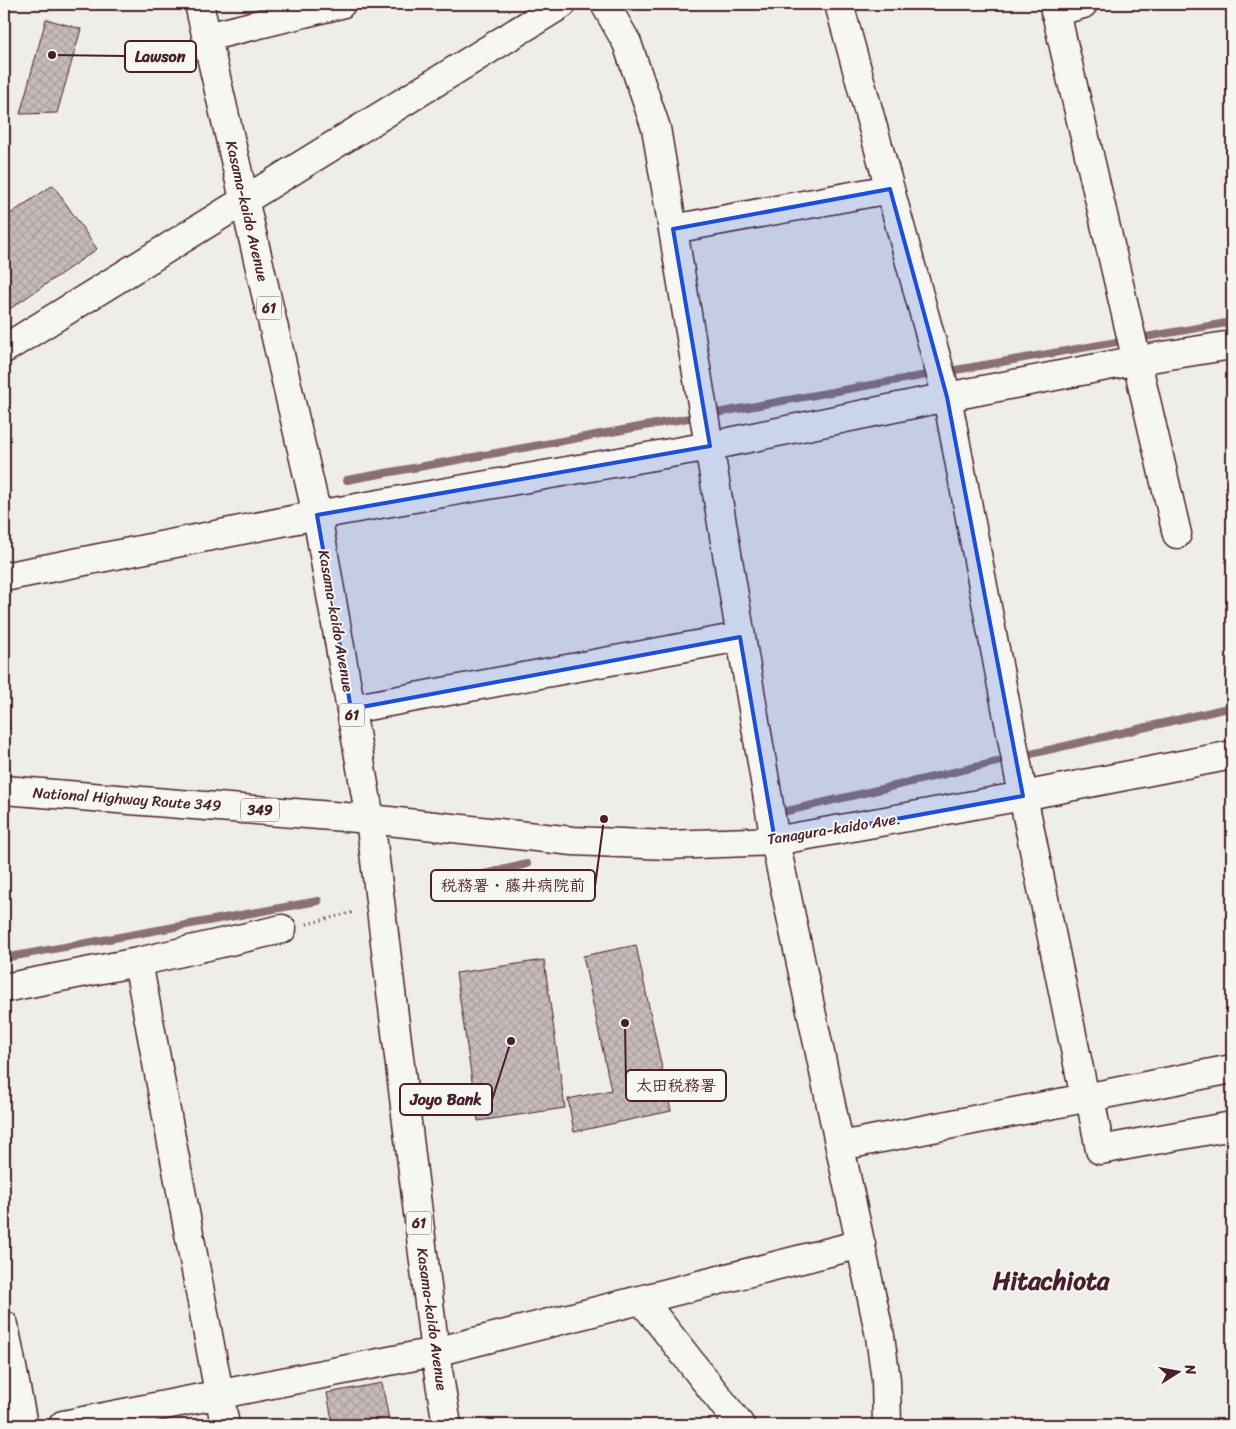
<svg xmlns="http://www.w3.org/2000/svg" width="1236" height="1429" font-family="Sriracha,'Klee One',sans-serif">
<defs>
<pattern id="building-cross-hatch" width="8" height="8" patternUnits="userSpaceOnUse" patternTransform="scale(1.25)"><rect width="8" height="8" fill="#c6babb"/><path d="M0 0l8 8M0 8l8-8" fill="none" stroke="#ac9fa1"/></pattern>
</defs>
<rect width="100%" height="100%" fill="#efedea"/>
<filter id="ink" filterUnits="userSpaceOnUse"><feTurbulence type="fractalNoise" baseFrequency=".02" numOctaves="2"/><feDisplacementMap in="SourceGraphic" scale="10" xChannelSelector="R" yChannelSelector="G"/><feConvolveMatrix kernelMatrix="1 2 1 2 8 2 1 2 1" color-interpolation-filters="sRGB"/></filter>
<g filter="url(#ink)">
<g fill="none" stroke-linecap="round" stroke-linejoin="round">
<!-- stream -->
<path stroke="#8a6f74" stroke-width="8" d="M347,480L898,380L1232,322
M787,811L1232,707
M463,879L527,864
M4,958L318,901"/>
</g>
<!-- building -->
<path fill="url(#building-cross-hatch)" stroke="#4a1f2b" d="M46,19L81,29L57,113L20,114Z
M53,185L97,249L4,313V231L10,227L4,218Z
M4,688L10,729L4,730Z
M636,945L671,1111L574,1132L568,1099L611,1090L583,956Z
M544,960L565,1108L478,1121L456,973Z
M382,1383L390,1425H333L327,1393Z"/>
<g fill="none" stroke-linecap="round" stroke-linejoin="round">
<!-- minor casing -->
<g stroke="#4a1f2b" stroke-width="31">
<path id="minor" d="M605,4L627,43L656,128L775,841L880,1336L886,1380L887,1425
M839,4L947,397L1023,796L1085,1098
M1054,4L1177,534
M1055,12L1083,4
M207,37L341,4
M673,229L890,189
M4,349L562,4
M4,577L317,515L710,446L947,397L1138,360L1232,345
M351,709L740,637
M370,819L573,841L668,845L775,841L1023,796L1232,755
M138,962L225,1425
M4,988L138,962L282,929
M1090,1097L1100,1150L1232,1126
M841,1146L1232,1069
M642,1300L740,1425
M4,1325L23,1425
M63,1425L435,1352L861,1244"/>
</g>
<!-- major casing -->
<g stroke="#4a1f2b" stroke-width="31">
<path id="major" d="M199,4L317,515L370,819L435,1352L447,1425"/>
</g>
<!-- highway casing -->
<g stroke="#4a1f2b" stroke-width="31">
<path id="highway" d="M4,790L370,819"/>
</g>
<!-- path -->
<path stroke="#4a1f2b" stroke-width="3" stroke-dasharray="1 4" stroke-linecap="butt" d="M307,924L354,912"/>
<!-- minor -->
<use href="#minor" stroke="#f6f6f2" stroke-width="28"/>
<!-- major -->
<use href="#major" stroke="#f6f6f2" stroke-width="28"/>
<!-- highway -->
<use href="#highway" stroke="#f6f6f2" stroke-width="28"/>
</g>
</g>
<!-- marked area -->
<path fill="#1d4ed8" fill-opacity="0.2" stroke="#1d4ed8" stroke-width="4" stroke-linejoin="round" d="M890,189L947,397L1023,796L775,841L740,637L351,709L317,515L710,446L673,229Z"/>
<g text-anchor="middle" stroke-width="4" stroke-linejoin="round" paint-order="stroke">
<!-- shield labels -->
<g fill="#f6f6f2" stroke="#7e6067" stroke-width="1">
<rect x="256.5" y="296.5" width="25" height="23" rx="4"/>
<rect x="339.5" y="703.5" width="25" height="23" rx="4"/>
<rect x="241" y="798.5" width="38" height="23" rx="4"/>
<rect x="406.5" y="1211.5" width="25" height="23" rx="4"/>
</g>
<g font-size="14" font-weight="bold" fill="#4a1f2b">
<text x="269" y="313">61</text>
<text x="352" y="720">61</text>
<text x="260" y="815">349</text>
<text x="419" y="1228">61</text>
</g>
<!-- street labels -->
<g font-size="15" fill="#4a1f2b" stroke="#f6f6f2">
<text transform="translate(247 211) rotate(77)" y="5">Kasama-kaido Avenue</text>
<text transform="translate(336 621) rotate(80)" y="5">Kasama-kaido Avenue</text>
<text transform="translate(127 799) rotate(4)" y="5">National Highway Route 349</text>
<text transform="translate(834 829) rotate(-9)" y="5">Tanagura-kaido Ave.</text>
<text transform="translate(432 1319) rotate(82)" y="5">Kasama-kaido Avenue</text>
</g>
<!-- town labels -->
<g font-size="25" font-weight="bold" fill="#4a1f2b" stroke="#f6f6f2">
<text x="1051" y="1289">Hitachiota</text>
</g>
</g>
<!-- callouts -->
<path fill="none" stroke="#4a1f2b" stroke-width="2" d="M52 55L125 56M604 819L595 886M625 1023L626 1085M511 1041L492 1100"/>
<g fill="#4a1f2b" stroke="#f6f6f2" stroke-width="2">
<circle cx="52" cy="55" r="5"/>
<circle cx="604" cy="819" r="5"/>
<circle cx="625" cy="1023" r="5"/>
<circle cx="511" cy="1041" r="5"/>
</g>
<g fill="#f6f6f2" stroke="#4a1f2b" stroke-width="2">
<rect x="125" y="41" width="71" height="31" rx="5"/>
<rect x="431" y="870" width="164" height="31" rx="5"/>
<rect x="626" y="1070" width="100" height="31" rx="5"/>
<rect x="400" y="1084" width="92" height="31" rx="5"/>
</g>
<g font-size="16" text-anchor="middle" font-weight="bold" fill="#4a1f2b">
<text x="160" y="62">Lawson</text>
<text x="513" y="891">税務署・藤井病院前</text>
<text x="676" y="1091">太田税務署</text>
<text x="446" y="1105">Joyo Bank</text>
</g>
<!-- margin -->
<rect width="1236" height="1429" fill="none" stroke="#f6f6f2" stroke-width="20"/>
<rect x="10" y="10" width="1216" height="1409" fill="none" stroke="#4a1f2b" stroke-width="2" filter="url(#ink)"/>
<!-- north arrow -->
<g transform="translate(1178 1372) rotate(79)" stroke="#f6f6f2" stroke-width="4" paint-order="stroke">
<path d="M0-4L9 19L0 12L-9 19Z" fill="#4a1f2b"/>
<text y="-8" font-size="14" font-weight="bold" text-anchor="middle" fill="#4a1f2b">N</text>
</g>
</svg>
